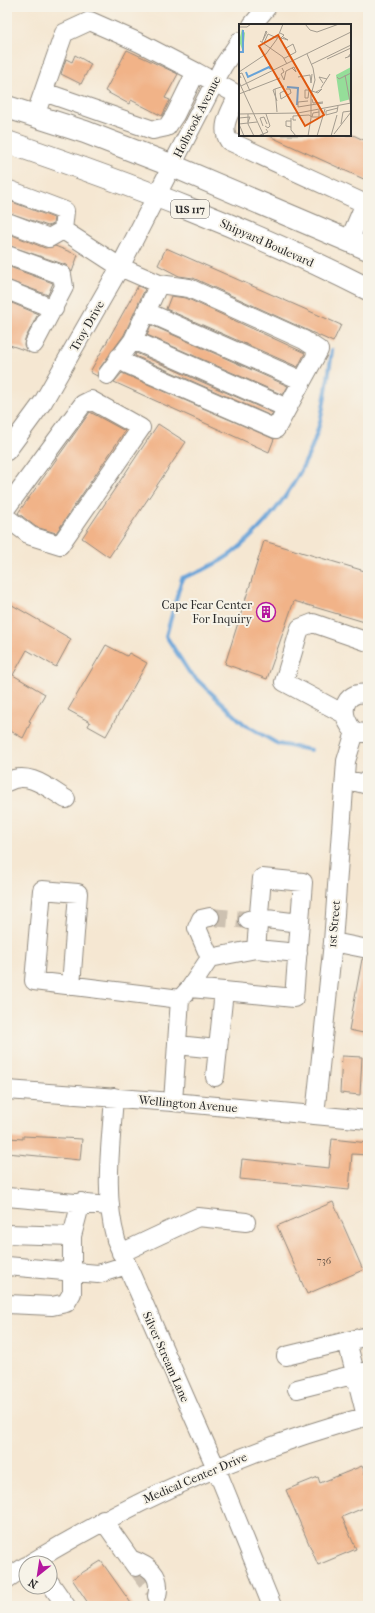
<svg xmlns="http://www.w3.org/2000/svg" width="375" height="1613" font-family="'IM FELL French Canon',serif">
<rect width="100%" height="100%" fill="#f7f3e8"/>
<filter id="ink" filterUnits="userSpaceOnUse"><feTurbulence type="fractalNoise" baseFrequency=".025" numOctaves="2"/><feDisplacementMap in="SourceGraphic" scale="8" xChannelSelector="R" yChannelSelector="G"/><feConvolveMatrix kernelMatrix="1 2 1 2 8 2 1 2 1" color-interpolation-filters="sRGB"/></filter>
<filter id="wash" filterUnits="userSpaceOnUse"><feTurbulence type="fractalNoise" baseFrequency=".012" numOctaves="4" result="noise"/><feDisplacementMap in="SourceGraphic" scale="16" xChannelSelector="R" yChannelSelector="G"/><feGaussianBlur stdDeviation="0.9" result="paint"/><feColorMatrix in="noise" values="0 0 0 0 0 0 0 0 0 0 0 0 0 0 0 0 0 1.4 0 .05"/><feComposite in="paint" operator="in"/></filter>
<g filter="url(#wash)">
<rect width="100%" height="100%" fill="#f5e7d2"/>
<g fill="none" stroke-linecap="round" stroke-linejoin="round">
<!-- stream -->
<path stroke="#68a3d8" stroke-width="4" d="M311,750L278,744L244,724L189,672L166,636L182,578C199,572 217,564 231,554C272,522 307,473 320,422C325,399 329,374 332,350"/>
</g>
<g id="blocks">
<!-- building -->
<path fill="#f1b388" d="M127,50L178,74L165,98L170,100L162,116L131,100L129,104L105,91Z
M75,55L91,64L81,84L61,74L66,59L72,62Z
M267,135H353L368,142V181Z
M7,200L54,218L53,224L48,226L7,212Z
M7,233L45,248L55,246L78,255L72,272L66,265L7,245Z
M166,248L341,325L333,342L193,278L179,276L158,265Z
M7,266L53,283L48,295L7,280Z
M138,286L145,289L124,335L99,369L97,376L90,372Z
M171,296L186,298L305,353L298,367L166,309Z
M7,301L38,314L25,339L24,345L27,351L7,344Z
M151,325L288,386L283,395L147,335Z
M136,353L273,413L271,416L135,356Z
M122,373L274,439L269,452L114,382Z
M90,412L125,431L56,533L36,527L18,513Z
M158,424L186,442L109,557L82,538Z
M264,541L368,572V623L294,601L267,679L225,664Z
M7,602L71,639L56,667L27,650L13,675L45,694L29,721L31,722L23,738L7,729Z
M106,645L127,656L129,653L147,663L106,736L88,726L90,722L68,710Z
M362,959H368V1034L349,1030Z
M342,1056L362,1057L360,1095L340,1093Z
M23,1136L82,1139L80,1160L7,1153L9,1138L23,1139Z
M332,1139L368,1143V1155L352,1154L349,1190L240,1179L242,1159L329,1168Z
M333,1202L363,1270L307,1294L277,1226Z
M362,1466L368,1481V1506L342,1517L356,1549L318,1565L286,1490L318,1477L320,1483Z
M101,1561L133,1606H90L72,1579Z"/>
</g>
</g>
<g filter="url(#ink)">
<use href="#blocks" fill-opacity="0" stroke="#90897e" stroke-width="1"/>
<g fill="none" stroke-linecap="round" stroke-linejoin="round">
<!-- minor-tunnel -->
<path stroke="#cdc1b1" stroke-width="18" stroke-dasharray="18 9" stroke-linecap="butt" d="M210,917L248,920
M136,1567L153,1590"/>
<!-- minor casing -->
<g stroke="#90897e" stroke-width="20">
<path id="minor" d="M252,25L267,7
M44,92L153,130L167,127L175,115L196,72L238,95C232,109 219,127 229,141L368,205
M35,116L64,33L90,21L140,43L196,72
M7,189L65,211L63,230L120,267L159,284L189,288L304,340L319,350L276,429L127,364L119,357
M7,222L49,238L63,230
M349,241L365,203
M7,255L62,275L64,287L34,344
M7,290L54,309
M147,312L296,378L300,383
M133,340L287,408
M107,375L133,340L159,284
M7,451L43,402L120,267L223,66L240,41
M7,507L83,404L91,400L141,428L60,545L31,536L7,518
M368,694C342,690 338,716 355,732L368,733
M344,714L284,682L300,628L313,623L368,642
M345,779L368,785
M7,782C28,770 48,788 66,799
M248,920L258,918L300,923
M333,942L368,949
M256,949L298,953
M210,958L197,928L201,919L210,917
M71,986L78,893L42,890L34,981L180,999L190,988L210,958L256,949L262,878L303,882L294,998L224,991L215,1077
M190,988L224,991
M177,1045L217,1049
M7,1090L173,1102L368,1120
M114,1097C111,1145 103,1193 116,1240L216,1468L272,1606
M173,1102L180,999
M315,1115L333,942L346,761L355,732
M7,1197L109,1206
M7,1234L72,1236
M121,1253L198,1217L246,1222
M7,1266L98,1274L127,1265
M7,1304L52,1306L66,1303L72,1293V1236L81,1202
M347,1341L366,1416
M286,1356L368,1336
M297,1389L368,1371
M103,1520L136,1567
M130,1559C149,1566 162,1574 157,1596
M31,1563C136,1499 249,1448 368,1416
M7,1579L26,1566
M50,1583L66,1606"/>
</g>
<!-- major casing -->
<g stroke="#90897e" stroke-width="24">
<path id="major" d="M7,107L85,132L173,166L368,249
M7,142C130,184 252,230 368,289"/>
</g>
<!-- minor -->
<use href="#minor" stroke="#fff" stroke-width="18"/>
<!-- major -->
<use href="#major" stroke="#fff" stroke-width="22"/>
</g>
</g>
<!-- icons -->
<defs>
<g id="building-ring" transform="scale(1)"><circle r="9.5" fill="#f7f3e8" stroke="#b5179e" stroke-width="1.5"/><path d="M-4-6H4V6H1V3H-1V6H-4ZM-2.5-4.3h1.7v1.8h-1.7ZM.8-4.3h1.7v1.8H.8ZM-2.5-1h1.7V.8h-1.7ZM.8-1h1.7V.8H.8Z" fill="#b5179e"/></g>
</defs>
<g fill-rule="evenodd">
<use href="#building-ring" x="266" y="612"/>
</g>
<g text-anchor="middle" stroke-width="4" stroke-linejoin="round" paint-order="stroke">
<!-- number labels -->
<g font-size="10" fill="#5c4d42">
<text x="324" y="1264">736</text>
</g>
<!-- shield labels -->
<rect fill="#f7f3e8" stroke="#686764" stroke-width="1" x="171" y="200" width="38" height="18" rx="3"/>
<g font-size="11" font-weight="bold" fill="#2b2b2b">
<text x="190" y="213">US 117</text>
</g>
<!-- street labels -->
<g font-size="12" fill="#2b2b2b" stroke="#f7f3e8">
<text transform="translate(197 117) rotate(-63)" y="4">Holbrook Avenue</text>
<text transform="translate(267 243) rotate(24)" y="4">Shipyard Boulevard</text>
<text transform="translate(87 326) rotate(-60)" y="4">Troy Drive</text>
<text transform="translate(334 924) rotate(-85)" y="4">1st Street</text>
<text transform="translate(188 1104) rotate(5)" y="4">Wellington Avenue</text>
<text transform="translate(166 1357) rotate(66)" y="4">Silver Stream Lane</text>
<text transform="translate(195 1478) rotate(-23)" y="4">Medical Center Drive</text>
</g>
<!-- poi labels -->
<g font-size="12" fill="#2b2b2b" stroke="#f7f3e8" text-anchor="end">
<text x="252" y="609">Cape Fear Center<tspan x="252" dy="14">For Inquiry</tspan></text>
</g>
</g>
<!-- overview -->
<g transform="translate(239 24)">
<rect width="112" height="112" fill="#f5e7d2"/>
<path d="M3,5L6,9L4,28L0,17ZM112,43V75L101,78L97,51Z" fill="#95de99"/>
<path fill="none" stroke="#68a3d8" stroke-width="2" d="M0,28H4V6M7,48L9,53L30,43L32,45M48,63L59,64L58,81"/>
<path fill="none" stroke="#a49c8f" stroke-width="1" d="M66,0L71,6L78,8L100,0M0,3H8L12,0M41,9L45,11L42,14L49,16L44,13M21,17L44,33L48,40M23,18L28,8L27,7L24,16M25,19L29,10L38,14M68,30L74,44L76,56L72,71V94L69,112M45,34H46L57,28L54,20L47,24L51,31M106,34L109,33L111,32L112,29L109,33M88,35L112,24M73,40L112,21M43,44L45,48L42,50L45,56L47,47L55,43L57,48L53,44M0,48L27,30L38,15L44,0M71,51L72,59L73,50M106,51L112,83M59,53L71,51M98,53L100,55L112,49M2,54L0,50L3,49L11,67M0,58L25,112M84,59L80,53L88,55M2,62L112,8M82,64L91,50M36,65L34,66L38,77M66,66H70L69,74H66ZM70,66L79,69L83,65L77,68M45,67L41,69L42,75L52,69L51,65H47M0,70L41,54M73,75L74,79L84,78M69,77L59,78V83L84,79M87,87V91L98,88L99,82M87,87L99,84M38,88L36,65L45,62M0,90L59,89L112,79M9,90V100L15,112M73,93H80V86M0,94L11,93L9,98M52,94V106L57,112M57,96H54V92L70,91L73,93L74,89L80,88M52,97H47V102L52,103M0,100L18,98M0,100L5,112M102,100L104,88L112,87M24,102L21,94L25,93L28,100M26,102L29,104L31,102L27,90M95,110L112,88M19,112L29,108L27,105M78,112L86,85M92,112L98,91"/>
<path fill="#df570e" fill-opacity="0.15" stroke="#df570e" stroke-width="2" d="M39,11L85,91L66,102L20,22Z"/>
<rect width="112" height="112" fill="none" stroke="#2b2b2b" stroke-width="2"/>
</g>
<!-- margin -->
<rect width="375" height="1613" fill="none" stroke="#f7f3e8" stroke-width="24"/>
<!-- north arrow -->
<g transform="translate(38 1575) rotate(210)"><circle r="19" fill="#f7f3e8" stroke="#a5a39c"/>
<path d="M0-3L7 15L0 10L-7 15Z" fill="#b5179e"/>
<text y="-6" font-size="11" font-weight="bold" text-anchor="middle" fill="#2b2b2b">N</text>
</g>
</svg>
